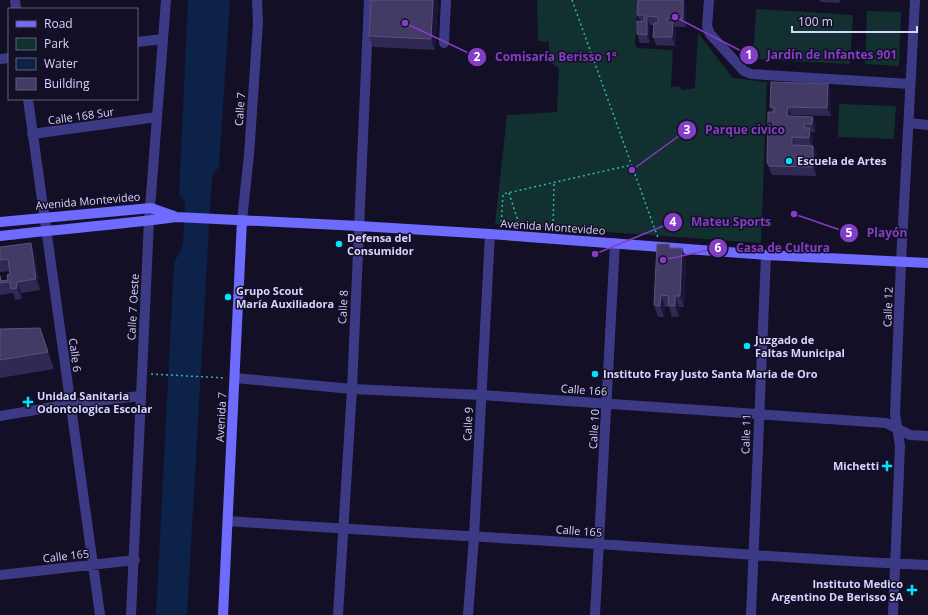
<svg xmlns="http://www.w3.org/2000/svg" width="928" height="615" font-family="'Open Sans',sans-serif">
<rect width="100%" height="100%" fill="#130f26"/>
<!-- green -->
<path fill="#12302f" d="M537,0H638L635,45L638,48L673,50L671,87L680,86L682,90L695,88L698,33L733,78L767,82L761,243L495,224L507,115L557,112L559,68L548,61L549,42L538,41Z
M756,9L853,15L850,64L753,59Z
M867,11L901,12L899,66L865,64Z
M839,104L896,106L894,139L838,137Z"/>
<!-- water -->
<path fill="#0c2248" d="M188,0H230L219,167L212,176L187,615H156L174,263L183,245L185,202L179,195Z"/>
<g fill="none" stroke-linecap="round" stroke-linejoin="round">
<!-- path -->
<path stroke="#2fb8b0" stroke-width="1.5" stroke-dasharray="2 3" stroke-linecap="butt" d="M572,0L658,238
M509,193L520,227
M501,227L503,194L631,165
M553,231L554,183
M151,374L225,378"/>
<!-- street -->
<path stroke="#3d3a85" stroke-width="10" d="M15,0L16,9
M709,0L707,26L710,34L744,71L751,74L910,84
M137,42L163,39
M444,43L446,0
M0,59L9,58
M28,99L100,615
M909,123L928,125
M32,134L157,117
M242,220L249,155L258,23L257,0
M235,378L352,389L481,395L886,423L910,435L928,436
M0,416L70,404L140,396
M228,521C351,530 474,536 597,544C707,551 818,561 928,565
M0,575L135,560
M131,615L149,221L166,0
M338,615L352,389L369,0
M468,615L474,537L490,234
M595,615L615,243
M751,615L766,255
M893,615L900,446L895,414L901,262L915,0"/>
<!-- secondary -->
<path stroke="#6f6bff" stroke-width="10" d="M0,222L151,208L174,216
M0,236C59,229 118,225 176,217L359,226L490,234L766,255L928,263
M223,615L242,220"/>
</g>
<!-- wall -->
<path fill="#312854" d="M438,0L435,50L373,47L369,36Z
M638,0H684L686,8V27H674L676,31L675,46L656,45L653,37V25H650V43H640L637,34L640,21L637,15Z
M820,0H840L839,3L821,2Z
M828,84L831,92V116L791,115V116L816,125L815,133L811,132L813,136L812,146H813L817,154L816,176L772,175L770,171L767,162L772,112L770,107Z
M669,244L670,248H682L686,260L684,307H679V317H672L669,307H665L664,317H658L654,305Z
M0,247L35,255L40,290L21,293L22,299L15,300L13,293L0,295V275L2,281L8,280L10,274V271L0,272Z
M0,329L46,345L54,369L0,378Z"/>
<!-- shaded-wall -->
<path fill="#1d163a" d="M433,0H438L435,50L431,39Z
M683,0L686,8V27L683,19Z
M647,16L650,25V43L647,35Z
M673,23L676,31L675,46L672,37Z
M828,84L831,92V116L827,108Z
M788,107L791,115L790,125L787,116Z
M813,117L816,125L815,133L812,124Z
M810,128L813,136L812,146L809,138Z
M792,137L795,146L792,145Z
M813,146L817,154L816,176L813,167Z
M31,243L35,255L40,290L36,279Z
M682,248L686,260L684,307L680,296Z
M17,282L21,293L22,299L17,288Z
M661,295L665,307L664,317L660,306Z
M675,296L679,307V317L675,306Z
M40,328L46,345L54,369L48,352Z"/>
<!-- building -->
<path fill="#433a66" stroke="#5a527e" d="M371,0H433L431,39L369,36Z
M638,0H683V19L667,18V22L673,23L672,37H653L654,23H658V17L647,16V35L637,34V21L644,22V15H637Z
M771,82L828,84L827,108L788,107L787,116L813,117L812,124H804V128H810L809,138L792,137V145L813,146V167L769,166L767,162L768,112H774V107H770Z
M31,243L36,279L17,282V288L11,289L10,282L0,283V276L1,281L8,280L7,275L10,274L8,259L0,260V247Z
M657,244H669V248H682L680,296H675V306L668,305L669,296L661,295L660,306L654,305Z
M40,328L48,352L0,360V329Z"/>
<!-- markers -->
<g fill="#00e5ff" stroke="#130f26" stroke-width="1.5">
<circle cx="789" cy="161" r="4"/>
<circle cx="339" cy="244" r="4"/>
<circle cx="228" cy="297" r="4"/>
<circle cx="747" cy="346" r="4"/>
<circle cx="595" cy="374" r="4"/>
<path d="M26 396h4v4h4v4h-4v4h-4v-4h-4v-4h4z"/>
<path d="M885 460h4v4h4v4h-4v4h-4v-4h-4v-4h4z"/>
<path d="M910 584h4v4h4v4h-4v4h-4v-4h-4v-4h4z"/>
</g>
<g text-anchor="middle" stroke-width="3" stroke-linejoin="round" paint-order="stroke">
<!-- street labels -->
<g font-size="11" fill="#d9d4ff" stroke="#130f26">
<text transform="translate(240 109) rotate(-86)" y="4">Calle 7</text>
<text transform="translate(81 116) rotate(-8)" y="4">Calle 168 Sur</text>
<text transform="translate(88 201) rotate(-5)" y="4">Avenida Montevideo</text>
<text transform="translate(553 227) rotate(4)" y="4">Avenida Montevideo</text>
<text transform="translate(133 307) rotate(-87)" y="4">Calle 7 Oeste</text>
<text transform="translate(343 307) rotate(-87)" y="4">Calle 8</text>
<text transform="translate(888 307) rotate(-88)" y="4">Calle 12</text>
<text transform="translate(75 355) rotate(82)" y="4">Calle 6</text>
<text transform="translate(584 390) rotate(4)" y="4">Calle 166</text>
<text transform="translate(221 417) rotate(-87)" y="4">Avenida 7</text>
<text transform="translate(468 424) rotate(-87)" y="4">Calle 9</text>
<text transform="translate(594 429) rotate(-87)" y="4">Calle 10</text>
<text transform="translate(746 434) rotate(-88)" y="4">Calle 11</text>
<text transform="translate(579 531) rotate(4)" y="4">Calle 165</text>
<text transform="translate(66 556) rotate(-6)" y="4">Calle 165</text>
</g>
<!-- poi labels -->
<g font-size="11" font-weight="bold" fill="#d9d4ff" stroke="#130f26" text-anchor="start">
<text x="797" y="165">Escuela de Artes</text>
<text x="347" y="242">Defensa del<tspan x="347" dy="13">Consumidor</tspan></text>
<text x="236" y="295">Grupo Scout<tspan x="236" dy="13">María Auxiliadora</tspan></text>
<text x="755" y="344">Juzgado de<tspan x="755" dy="13">Faltas Municipal</tspan></text>
<text x="603" y="378">Instituto Fray Justo Santa Maria de Oro</text>
<text x="37" y="400">Unidad Sanitaria<tspan x="37" dy="13">Odontologica Escolar</tspan></text>
<text x="879" y="470" text-anchor="end">Michetti</text>
<text x="903" y="588" text-anchor="end">Instituto Medico<tspan x="903" dy="13">Argentino De Berisso SA</tspan></text>
</g>
</g>
<!-- callouts -->
<path fill="none" stroke="#843dc5" stroke-width="1.5" d="M675 17L749 55M405 23L477 57M632 170L687 130M595 254L673 222M794 214L849 233M663 260L718 248"/>
<g fill="#843dc5" stroke="#130f26" stroke-width="1.5">
<circle cx="675" cy="17" r="4"/>
<circle cx="405" cy="23" r="4"/>
<circle cx="632" cy="170" r="4"/>
<circle cx="595" cy="254" r="4"/>
<circle cx="794" cy="214" r="4"/>
<circle cx="663" cy="260" r="4"/>
<circle cx="749" cy="55" r="10"/>
<circle cx="477" cy="57" r="10"/>
<circle cx="687" cy="130" r="10"/>
<circle cx="673" cy="222" r="10"/>
<circle cx="849" cy="233" r="10"/>
<circle cx="718" cy="248" r="10"/>
</g>
<g font-size="12" text-anchor="middle" font-weight="bold" fill="#fff">
<text x="749" y="59">1</text>
<text x="477" y="61">2</text>
<text x="687" y="134">3</text>
<text x="673" y="226">4</text>
<text x="849" y="237">5</text>
<text x="718" y="252">6</text>
</g>
<g font-size="12" text-anchor="middle" font-weight="bold" fill="#843dc5" stroke="#130f26" stroke-width="3" stroke-linejoin="round" paint-order="stroke">
<text x="832" y="59">Jardín de Infantes 901</text>
<text x="556" y="61">Comisaría Berisso 1°</text>
<text x="745" y="134">Parque civico</text>
<text x="731" y="226">Mateu Sports</text>
<text x="887" y="237">Playón</text>
<text x="783" y="252">Casa de Cultura</text>
</g>
<!-- legend -->
<rect x="8" y="8" width="130" height="92" fill="#130f26" stroke="#625e7d"/>
<rect x="16" y="21" width="20" height="6" fill="#6f6bff" stroke="#625e7d"/>
<text x="44" y="28" font-size="12" fill="#d9d4ff">Road</text>
<rect x="16" y="38" width="20" height="12" fill="#12302f" stroke="#625e7d"/>
<text x="44" y="48" font-size="12" fill="#d9d4ff">Park</text>
<rect x="16" y="58" width="20" height="12" fill="#0c2248" stroke="#625e7d"/>
<text x="44" y="68" font-size="12" fill="#d9d4ff">Water</text>
<rect x="16" y="78" width="20" height="12" fill="#433a66" stroke="#625e7d"/>
<text x="44" y="88" font-size="12" fill="#d9d4ff">Building</text>
<!-- scale -->
<path d="M792 26v6h125v-6" fill="none" stroke="#d9d4ff" stroke-width="2"/>
<text x="798" y="26" font-size="12" fill="#d9d4ff" stroke="#130f26" stroke-width="3" paint-order="stroke">100 m</text>
</svg>
